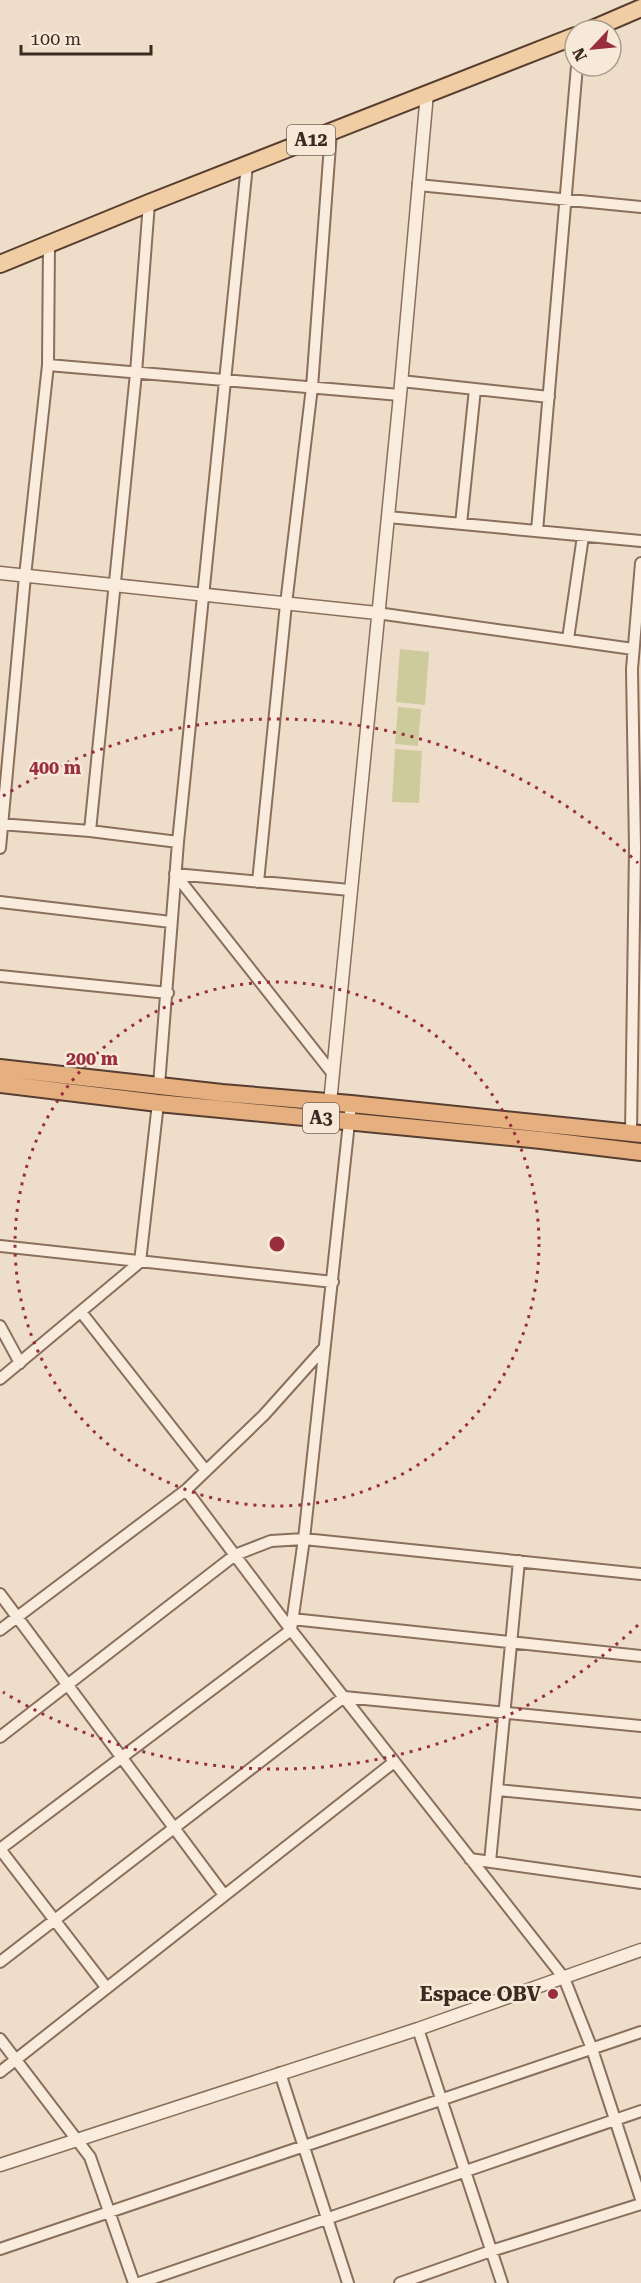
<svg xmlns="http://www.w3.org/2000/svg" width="641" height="2283" font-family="'Roboto Serif',serif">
<rect width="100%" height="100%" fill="#eedec9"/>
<!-- grass -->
<path fill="#cdcb9c" d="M400,649L429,652L425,705L396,702Z
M398,707L421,709L418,746L395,744Z
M395,749L422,751L419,803L392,802Z"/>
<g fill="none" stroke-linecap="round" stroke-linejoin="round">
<!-- minor casing -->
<g stroke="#8a6f5d" stroke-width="14">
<path id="minor" d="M418,185L641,207
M48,365L400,395
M401,381L549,397
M388,517L641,541
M461,524L475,389
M537,531L577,66
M377,613L633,649
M568,639L583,536
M0,824L90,831L178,842
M90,831L136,373L149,203
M0,848L25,576L48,365L49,244
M175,874L333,1074
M175,874L350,890
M258,882L286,604L312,387L331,132
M0,902L171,922
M0,976L168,993
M159,1085L178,842L247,165
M631,1133L635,848L632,669L641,563
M0,1246L333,1282
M81,1312L206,1471
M0,1326L20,1363
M0,1379L140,1262L158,1103
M186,1490L291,1630L564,1978L592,2049L641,2199
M0,1594L224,1895
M292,1619L641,1656
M0,1630L186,1490L264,1415L324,1348
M0,1737L235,1555L271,1541L304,1539L641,1574
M498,1790L641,1804
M0,1849L291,1630L304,1539L351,1104
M0,1849L106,1987
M470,1859L641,1883
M490,1862L519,1561
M0,1962L344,1697L641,1726
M418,2029L502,2283
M0,2039L90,2157L134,2283
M0,2072L394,1762
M280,2073L348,2283
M0,2249L641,2032
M139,2283L641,2111
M400,2283L491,2251L641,2204"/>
</g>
<!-- tertiary casing -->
<g stroke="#8a6f5d" stroke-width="15">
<path id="tertiary" d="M0,573L377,613
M330,1103L400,395L427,93
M0,2165L418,2029L641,1950"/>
</g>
<!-- primary casing -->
<g stroke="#583e31" stroke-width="20">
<path id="primary" d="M590,30L641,8
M0,264L149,203L575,36"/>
</g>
<!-- trunk casing -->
<g stroke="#583e31" stroke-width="20">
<path id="trunk" d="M0,1068L222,1093L351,1104L641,1134
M0,1084L158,1103L541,1140L641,1152"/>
</g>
<!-- minor -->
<use href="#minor" stroke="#f9ecdc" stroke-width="10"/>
<!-- tertiary -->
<use href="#tertiary" stroke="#f9ecdc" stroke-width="12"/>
<!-- primary -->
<use href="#primary" stroke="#f0cda2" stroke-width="16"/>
<!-- trunk -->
<use href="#trunk" stroke="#e5af7f" stroke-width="16"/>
</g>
<!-- distance rings -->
<g fill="none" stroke="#982e3e" stroke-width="3" stroke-dasharray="3 6">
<circle cx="277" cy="1244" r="262"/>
<path d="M638 1625A525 525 0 0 1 3 1692M3 796A525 525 0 0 1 638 863"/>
</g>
<!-- markers -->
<circle fill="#982e3e" stroke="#f6e9d8" stroke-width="2" cx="553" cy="1994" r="6"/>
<g text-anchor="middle" stroke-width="5" stroke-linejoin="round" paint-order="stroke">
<!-- shield labels -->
<g fill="#f6e9d8" stroke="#736358" stroke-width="1.5">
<rect x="287" y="125" width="48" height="30" rx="4.5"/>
<rect x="303" y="1103" width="36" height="30" rx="4.5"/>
</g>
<g font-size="18" font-weight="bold" fill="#3b2a21">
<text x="311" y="146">A12</text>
<text x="321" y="1124">A3</text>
</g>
<!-- poi labels -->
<g font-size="20" font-weight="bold" fill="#3b2a21" stroke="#f6e9d8" text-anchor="end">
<text x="541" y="2001">Espace OBV</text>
</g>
</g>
<circle cx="277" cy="1244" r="9" fill="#982e3e" stroke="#f6e9d8" stroke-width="3"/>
<g font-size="18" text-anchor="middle" font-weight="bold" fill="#982e3e" stroke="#f6e9d8" stroke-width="5" stroke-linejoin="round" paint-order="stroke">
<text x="55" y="774">400 m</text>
<text x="92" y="1065">200 m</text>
</g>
<!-- north arrow -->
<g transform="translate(593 48) rotate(244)"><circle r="28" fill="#f6e9d8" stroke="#ab9d8f" stroke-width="1.5"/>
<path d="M0-4.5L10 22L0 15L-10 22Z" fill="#982e3e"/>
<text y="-9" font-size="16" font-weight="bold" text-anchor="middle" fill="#3b2a21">N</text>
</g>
<!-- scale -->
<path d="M21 45v9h130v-9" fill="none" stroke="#3b2a21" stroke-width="3"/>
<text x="30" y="45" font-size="18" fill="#3b2a21" stroke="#f6e9d8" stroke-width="4.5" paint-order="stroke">100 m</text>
</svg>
